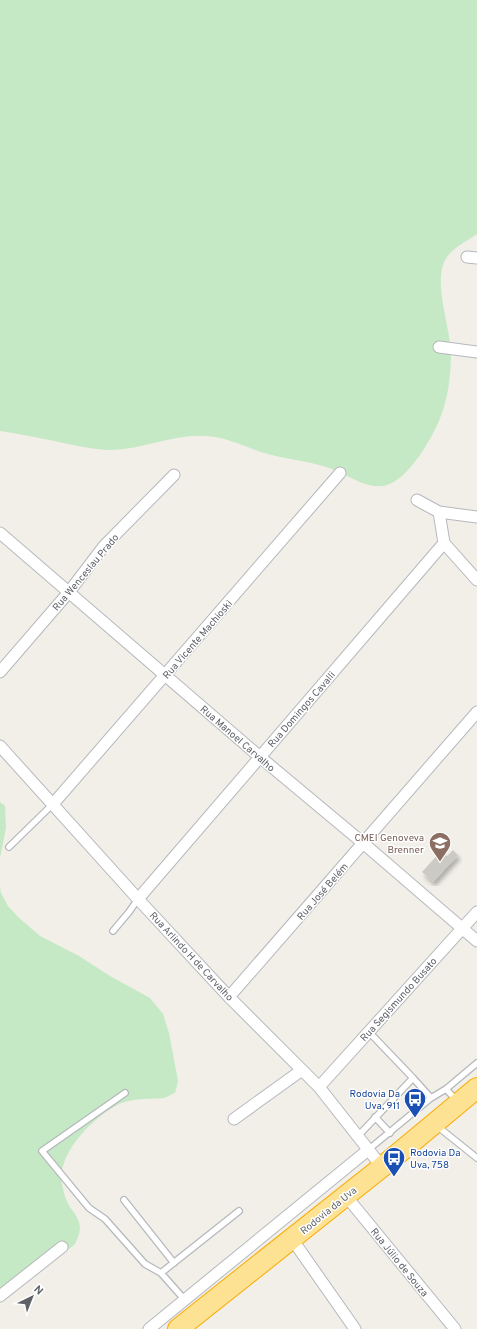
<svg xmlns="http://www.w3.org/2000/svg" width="477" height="1329" font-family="Overpass,sans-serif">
<defs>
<filter id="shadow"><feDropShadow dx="2.5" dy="4.5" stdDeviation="2" flood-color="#0004"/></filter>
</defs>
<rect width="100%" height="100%" fill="#f1efe8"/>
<!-- green -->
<path fill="#c5e8c5" d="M0,0H477V234C468,240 453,248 447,257C431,279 451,328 451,355C450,396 443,421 420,455C411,467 401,480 387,485C369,491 348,475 332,469C311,461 289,460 268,454C250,449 233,440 215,437C179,431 147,449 112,450C89,450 67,443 44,439C30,436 15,433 0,431Z
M0,802L5,806L6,828L0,858Z
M0,887L1,893L8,906L18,917L40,936L79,956L110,976L150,998L163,1014L169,1033L178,1081L175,1093C171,1094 168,1097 164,1098C159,1099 153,1098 149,1099C140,1099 127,1100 119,1104C94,1117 62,1148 61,1178C61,1182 63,1188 64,1193C69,1215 90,1218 74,1245L0,1303Z"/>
<!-- building -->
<path fill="#cccac5" filter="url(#shadow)" d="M453,850L458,855L433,882L422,872L441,851L447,856Z"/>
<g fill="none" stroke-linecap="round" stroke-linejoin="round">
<!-- lane casing -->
<g stroke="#b5b8bc" stroke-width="8">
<path id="lane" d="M9,847L53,804
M113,931L129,912L138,899
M369,1032L413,1078
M446,1089L477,1063
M125,1093L42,1151L89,1208L105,1219L145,1264L161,1273L184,1299
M375,1117L390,1133
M437,1126L477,1158
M358,1136L413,1078L431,1098
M368,1150L431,1098L446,1089L457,1101
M124,1200L174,1263
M161,1273L239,1211"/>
</g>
<!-- street casing -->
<g stroke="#b5b8bc" stroke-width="13">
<path id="street" d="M467,257L477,258
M439,347L477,352
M417,500L439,512L477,517
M439,512L444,543L477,580
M0,533L260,757L363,843L477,941
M0,672L69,592L104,546L174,475
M0,746L138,899L229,997L319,1087L382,1167
M53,804L340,473
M138,899L444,543
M229,997L477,712
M319,1087L477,912
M234,1119L302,1070
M346,1196L455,1329
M292,1239L355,1329
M0,1296L62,1247
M149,1329L368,1150"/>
</g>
<!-- highway casing -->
<g stroke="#f9ab00" stroke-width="22">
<path id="highway" d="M178,1329L382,1167L477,1088"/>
</g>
<!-- lane -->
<use href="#lane" stroke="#fff" stroke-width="5.5"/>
<!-- street -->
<use href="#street" stroke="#fff" stroke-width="11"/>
<!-- highway -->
<use href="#highway" stroke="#fde293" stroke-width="20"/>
</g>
<!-- icons -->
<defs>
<g id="school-pin" transform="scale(1.15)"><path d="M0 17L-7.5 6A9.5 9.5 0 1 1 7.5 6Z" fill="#8d6e63" stroke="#fff"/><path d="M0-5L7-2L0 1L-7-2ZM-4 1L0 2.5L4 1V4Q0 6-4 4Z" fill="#fff"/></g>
<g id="bus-pin" transform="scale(1.15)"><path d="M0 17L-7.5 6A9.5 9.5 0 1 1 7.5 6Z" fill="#1a4fb4" stroke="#fff"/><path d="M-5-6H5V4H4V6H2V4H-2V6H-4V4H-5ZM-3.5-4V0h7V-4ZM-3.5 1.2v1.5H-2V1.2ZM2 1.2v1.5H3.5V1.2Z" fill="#fff"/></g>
</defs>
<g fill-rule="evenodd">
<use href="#school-pin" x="440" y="843"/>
<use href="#bus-pin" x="415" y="1099"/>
<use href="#bus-pin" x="394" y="1158"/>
</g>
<g text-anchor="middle" stroke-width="3" stroke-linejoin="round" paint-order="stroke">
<!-- street labels -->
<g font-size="10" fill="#5f6368" stroke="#fff">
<text transform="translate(85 572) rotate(-50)" y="4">Rua Wenceslau Prado</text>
<text transform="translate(197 639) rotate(-49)" y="4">Rua Vicente Machioski</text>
<text transform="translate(301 709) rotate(-49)" y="4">Rua Domingos Cavalli</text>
<text transform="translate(238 738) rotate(41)" y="4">Rua Manoel Carvalho</text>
<text transform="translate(322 891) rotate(-49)" y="4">Rua José Belém</text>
<text transform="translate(192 956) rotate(47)" y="4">Rua Arlindo H de Carvalho</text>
<text transform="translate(398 999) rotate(-48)" y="4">Rua Segismundo Busato</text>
<text transform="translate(328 1210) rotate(-39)" y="4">Rodovia da Uva</text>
<text transform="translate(400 1262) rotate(51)" y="4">Rua Júlio de Souza</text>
</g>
<!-- education labels -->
<g font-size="10" fill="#785e54" stroke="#fff" text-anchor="end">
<text x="424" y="841">CMEI Genoveva<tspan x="424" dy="12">Brenner</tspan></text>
</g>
<!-- transit labels -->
<g font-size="10" fill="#164399" stroke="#fff" text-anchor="end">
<text x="400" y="1097">Rodovia Da<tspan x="400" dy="12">Uva, 911</tspan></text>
<text x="410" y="1156" text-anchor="start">Rodovia Da<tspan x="410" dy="12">Uva, 758</tspan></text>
</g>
</g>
<!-- north arrow -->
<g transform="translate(32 1297) rotate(43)" stroke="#ffffff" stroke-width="3" paint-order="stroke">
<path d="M0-3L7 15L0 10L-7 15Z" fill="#5f6368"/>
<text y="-6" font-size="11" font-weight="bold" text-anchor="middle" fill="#5f6368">N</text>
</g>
</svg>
